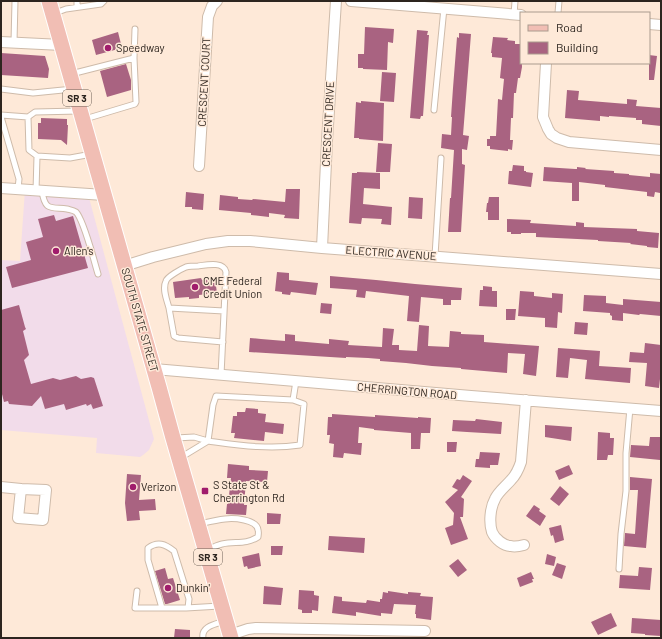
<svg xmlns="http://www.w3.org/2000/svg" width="662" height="639" font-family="Barlow,sans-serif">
<rect width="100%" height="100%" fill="#fee9d8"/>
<!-- commercial -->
<path fill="#f2dcea" d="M25,190L88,194L154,439L149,450L143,455L140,457L96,453L97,438L1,430V260L20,261Z"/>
<!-- building -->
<path fill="#a96381" d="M365,27L394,29L393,43L388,42L387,70L363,69V68H358V54H364Z
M417,30L428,31L427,35H429L423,116H421L420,119L410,118Z
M118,32L122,48L96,55L92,40Z
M459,33L471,34L463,135L469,136L467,150L462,149V164L465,165L461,232H448L450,198H451L454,150L441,148L442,134L451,135L452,117H451L453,88L457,37L459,38Z
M493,37L508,38L507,40L515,41V44H521L522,67L520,78H518L516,93H514L513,118H511L510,140H513L512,150L508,149V151L490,149V146H487V139H490V136H496L498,99L502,100L504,79L500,78L502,58L492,57V53H491Z
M1,53L45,56L49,69L48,78L1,75Z
M649,55L657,56L654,80H649Z
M126,64L131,80V90L107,97L100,71Z
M382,72L396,73L394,102L380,101Z
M567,90L579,91L578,100L627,104V99L637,100L636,106L661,108V126L642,124V120H636V118L609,116V117L600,116V121L565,118Z
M361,101L384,103L383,141L359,139V138H354L356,102L361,103Z
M41,118L67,119V125H68L67,145L61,140L38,139V123H41Z
M378,143L392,144L390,172H376Z
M513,165L524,166V171H526V172L533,173L531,187L508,184L509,171H512Z
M544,167L575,169H577V167L586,168L585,169L614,171V173L629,174V175L650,177V173L661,174L660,193L655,192L654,197L647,196V192L605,187V185L579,182V201H572V183L543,181Z
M357,172L380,173V189L364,188L363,204L392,207L391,225L381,224L382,219L362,218L361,224L349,223L352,173H357Z
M286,189H300L299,219L284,218L285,215L269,213V217L251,215V213L219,210L220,195L238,197V199L252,200L253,199L285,202Z
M186,192L204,194L203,210L192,209V207H185Z
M409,197L423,198L422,219L408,218Z
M489,197H499V220H488V212H486L487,203H488Z
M54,215L56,221L73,216L88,268L12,288L6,267L31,260L26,242L43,237L38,219Z
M507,219L531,220L530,223L576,226V222L584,223V227L637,229V231L659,233L658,248L647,247V246L630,244L631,243L598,241V240L536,237V233H521V234H511V232H507Z
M277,272L289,273V280L318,283L316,295L291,292L290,295L282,294V292L275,291Z
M330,276L376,280L415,284L462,288L461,300H451V305H443V299L421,297L419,322L407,321L409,296L366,291L365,298L356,297L357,290L330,288Z
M201,278L202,280L215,279L217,293L199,295V298L189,299V297L175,298L173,282Z
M483,286L492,287V291H497V307L479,306L480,290H483Z
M520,291L534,292V296L552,298V293L563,294L562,313L558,312L557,328L545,327V318L518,316Z
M584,295L606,296V303L623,305V299L661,302V316L640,314L639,315L623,313V321L612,320V316L610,315V313L583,311Z
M321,303L332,304L331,314L320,313Z
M19,305L25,327L26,329L23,331L29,355L24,360L31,384L53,378L60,380L76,376L81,379L91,377L94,378L103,406L93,409L91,404L87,406L86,404L66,410L64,404L45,409L41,396L32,406L9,404L8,401L4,402L1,390V310Z
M506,309H516L515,320H506Z
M575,322L588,323L587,335L574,334Z
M419,325L429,326L428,346L449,347L450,331L461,332V334L484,335V342L539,346L536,376L523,374L525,354L508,353L507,373L461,369V368L432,366L406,363L380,361V359L368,358L346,357V358L249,352L250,338L261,339L285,341V334L295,335V341L329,344V339L349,341L348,345L382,347L383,328L394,329L392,345H399V350L417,351Z
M645,343L661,345L660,365H661V379H660L659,388L645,386L647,363L629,362L630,352L644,353Z
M558,348L600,351L599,366L631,368L630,383L585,379L587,360L570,358L568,378L556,377Z
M246,408L258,409V413L266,414L265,422L284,424L283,434L265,432L264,441L234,438L235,433H231L233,416H237V412H245Z
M332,414L375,417V415L418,418V417L431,418L430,433H421L420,449H411V433L374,430V429L359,427L358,443H362L361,455L344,453L343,458L333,457L334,444L329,443L330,435H327L328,417H332Z
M476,419L502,422L501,434L467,432L452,431L453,420L475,421Z
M545,425L572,427L571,441L545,437Z
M598,432L610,433V438H614L613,455H608L607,460H597Z
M650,437H661L660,460L630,457L631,445L649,446Z
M447,442H457L456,452H447Z
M480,452L500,453L498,465H490V468L475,467L476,459H479Z
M228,464L249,466V470L268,471L267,482L246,481L244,505H247L246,515L226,514L227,504H228L231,478H227Z
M569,465L573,474L559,480L555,471Z
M127,474L141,475L139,500L155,499L156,510L139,511L140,520L127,521L125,503Z
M463,475L472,481L461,497L464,499L463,517H460L468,539L451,545L445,528L453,525L454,513L445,502L458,490L452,487L457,479L460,480Z
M630,477L652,479L646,548L624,546L625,533L635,534L638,490H630Z
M560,486L569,494L559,506L550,499Z
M534,505L540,509L539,511L546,516L540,526L526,516Z
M267,513L281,514L280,524H267Z
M561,525L564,540L555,543L553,535L551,536L549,528Z
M329,536L365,538L364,553L328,550Z
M271,546H283L282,555H271Z
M259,553L261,566L248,569L247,566L244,567L242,557Z
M547,554L556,557L554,566L545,564Z
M458,559L467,570L458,577L449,566Z
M557,563L566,566L562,579L552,575Z
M639,567L652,568L650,590L619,588L620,575L638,576Z
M165,568L168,579L173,578L180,600L167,604H165L155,571Z
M531,572L534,579H532L533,582L520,587L517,578Z
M264,586L283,588L281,605L263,604Z
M299,590L314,591V595L319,596L318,611L312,610V613H302V610L298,609Z
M388,591L408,594V592L421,593L420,596L433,597L431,620L416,618V614H415L416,605L394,604L392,614L381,613V616L356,612V616L332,613L334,596L342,597V601L366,603L367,600L380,602V599H382L383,592L388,593Z
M611,613L617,626L598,635L591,622Z
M632,618L661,620V636L645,635V634L631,633Z
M175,629L190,630V638H174Z"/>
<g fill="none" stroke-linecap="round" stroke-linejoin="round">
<!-- lane casing -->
<g stroke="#cebbaa" stroke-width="7">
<path id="lane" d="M77,7V1
M55,13L66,9L101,4L104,1
M558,13L559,1
M514,15L515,1
M14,42L15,1
M71,74L134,58L135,29
M1,89L33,93L73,89
M434,110L444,8
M1,115L28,117
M1,117L19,179L18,189
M85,119L135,104L136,102L134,58
M37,156L29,150L28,117L35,112L79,111
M36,191L37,156L70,158L92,154
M42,191C45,211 50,207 67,209C71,210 73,210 76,212C84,220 94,261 98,274
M435,256L441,158
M169,308C167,300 162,289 166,281C167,277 181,269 186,267C190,266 195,266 198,266C206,265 224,261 226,272L221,375
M223,342L178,338L174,336L169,308L224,311
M216,396L293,400L304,404L300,445C269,450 238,445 208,441L213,405Z
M293,400L296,381
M176,438L194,437L208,441L180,458
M199,524C208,522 216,520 225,519C233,518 257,519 258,530C259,531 258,536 258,537C245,545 236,541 222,544C217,545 212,548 206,550
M619,569L621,534L626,491V453L630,408
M137,591L135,608H186L220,606
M162,608L148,560V548C158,541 165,544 174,551L189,599L188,608
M203,638C201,626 216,624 225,621"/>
</g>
<!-- street casing -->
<g stroke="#cebbaa" stroke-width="12">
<path id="street" d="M351,1L521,15
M649,24L661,25
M1,42L62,45
M546,63L543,117L548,129L551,134L557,138L569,142L661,150
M199,166L208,17L212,6L217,1
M1,188L104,195
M322,248L327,141L336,1
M124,266L153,257L206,244L228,241H250L322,248L661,274
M154,369L471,396L661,411
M1,487L21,489
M21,489L46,490L43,520L18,518Z
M524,545C520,546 515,547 511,546C504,546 495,539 492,532C489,523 490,508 495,499C498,492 506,486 511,480C516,475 519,468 521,462L526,400
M230,635L248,629L256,628L425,631"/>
</g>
<!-- primary casing -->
<g stroke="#fff" stroke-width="17">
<path id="primary" d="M49,1L159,387L173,438L231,638"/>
</g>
<!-- lane -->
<use href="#lane" stroke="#fff" stroke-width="5"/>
<!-- street -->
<use href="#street" stroke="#fff" stroke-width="10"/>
<!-- primary -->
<use href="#primary" stroke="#f1beb4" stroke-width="15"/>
</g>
<!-- markers -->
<g fill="#a01c6c" stroke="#fee9d8" stroke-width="1.5">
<circle cx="108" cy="48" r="4"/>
<circle cx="56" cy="251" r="4"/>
<circle cx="195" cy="287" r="4"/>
<circle cx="133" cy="487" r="4"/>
<rect x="201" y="487" width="8" height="8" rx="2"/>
<circle cx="168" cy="588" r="4"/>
</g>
<g text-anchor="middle" stroke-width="3" stroke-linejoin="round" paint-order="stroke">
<!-- shield labels -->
<g fill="#fee9d8" stroke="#6c6056" stroke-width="1">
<rect x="63" y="90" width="28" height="16" rx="3"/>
<rect x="194" y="549" width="28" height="16" rx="3"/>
</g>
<g font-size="10" font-weight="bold" fill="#2d251f">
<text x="77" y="102">SR 3</text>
<text x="208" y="561">SR 3</text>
</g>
<!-- poi labels -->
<g font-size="11" fill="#2d251f" stroke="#fee9d8" text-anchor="start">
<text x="116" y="52">Speedway</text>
<text x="64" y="255">Allen's</text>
<text x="203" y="285">CME Federal<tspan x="203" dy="13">Credit Union</tspan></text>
<text x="213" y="489">S State St &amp;<tspan x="213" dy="13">Cherrington Rd</tspan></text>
<text x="141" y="491">Verizon</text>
<text x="176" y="592">Dunkin'</text>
</g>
<!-- street labels -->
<g font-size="11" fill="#2d251f" stroke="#fee9d8">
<text transform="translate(204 82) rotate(-87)" y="4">CRESCENT COURT</text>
<text transform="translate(328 124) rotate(-87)" y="4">CRESCENT DRIVE</text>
<text transform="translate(391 253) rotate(4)" y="4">ELECTRIC AVENUE</text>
<text transform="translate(140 320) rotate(74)" y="4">SOUTH STATE STREET</text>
<text transform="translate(407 391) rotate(5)" y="4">CHERRINGTON ROAD</text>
</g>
</g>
<!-- border -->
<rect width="662" height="639" fill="none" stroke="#2d251f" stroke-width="4"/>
<!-- legend -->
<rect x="520" y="12" width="130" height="52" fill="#fee9d8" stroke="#aa9b8e"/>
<rect x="528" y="25" width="20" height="6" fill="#f1beb4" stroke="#aa9b8e"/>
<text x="556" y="32" font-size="12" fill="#2d251f">Road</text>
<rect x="528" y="42" width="20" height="12" fill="#a96381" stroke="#aa9b8e"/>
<text x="556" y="52" font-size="12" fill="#2d251f">Building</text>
</svg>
